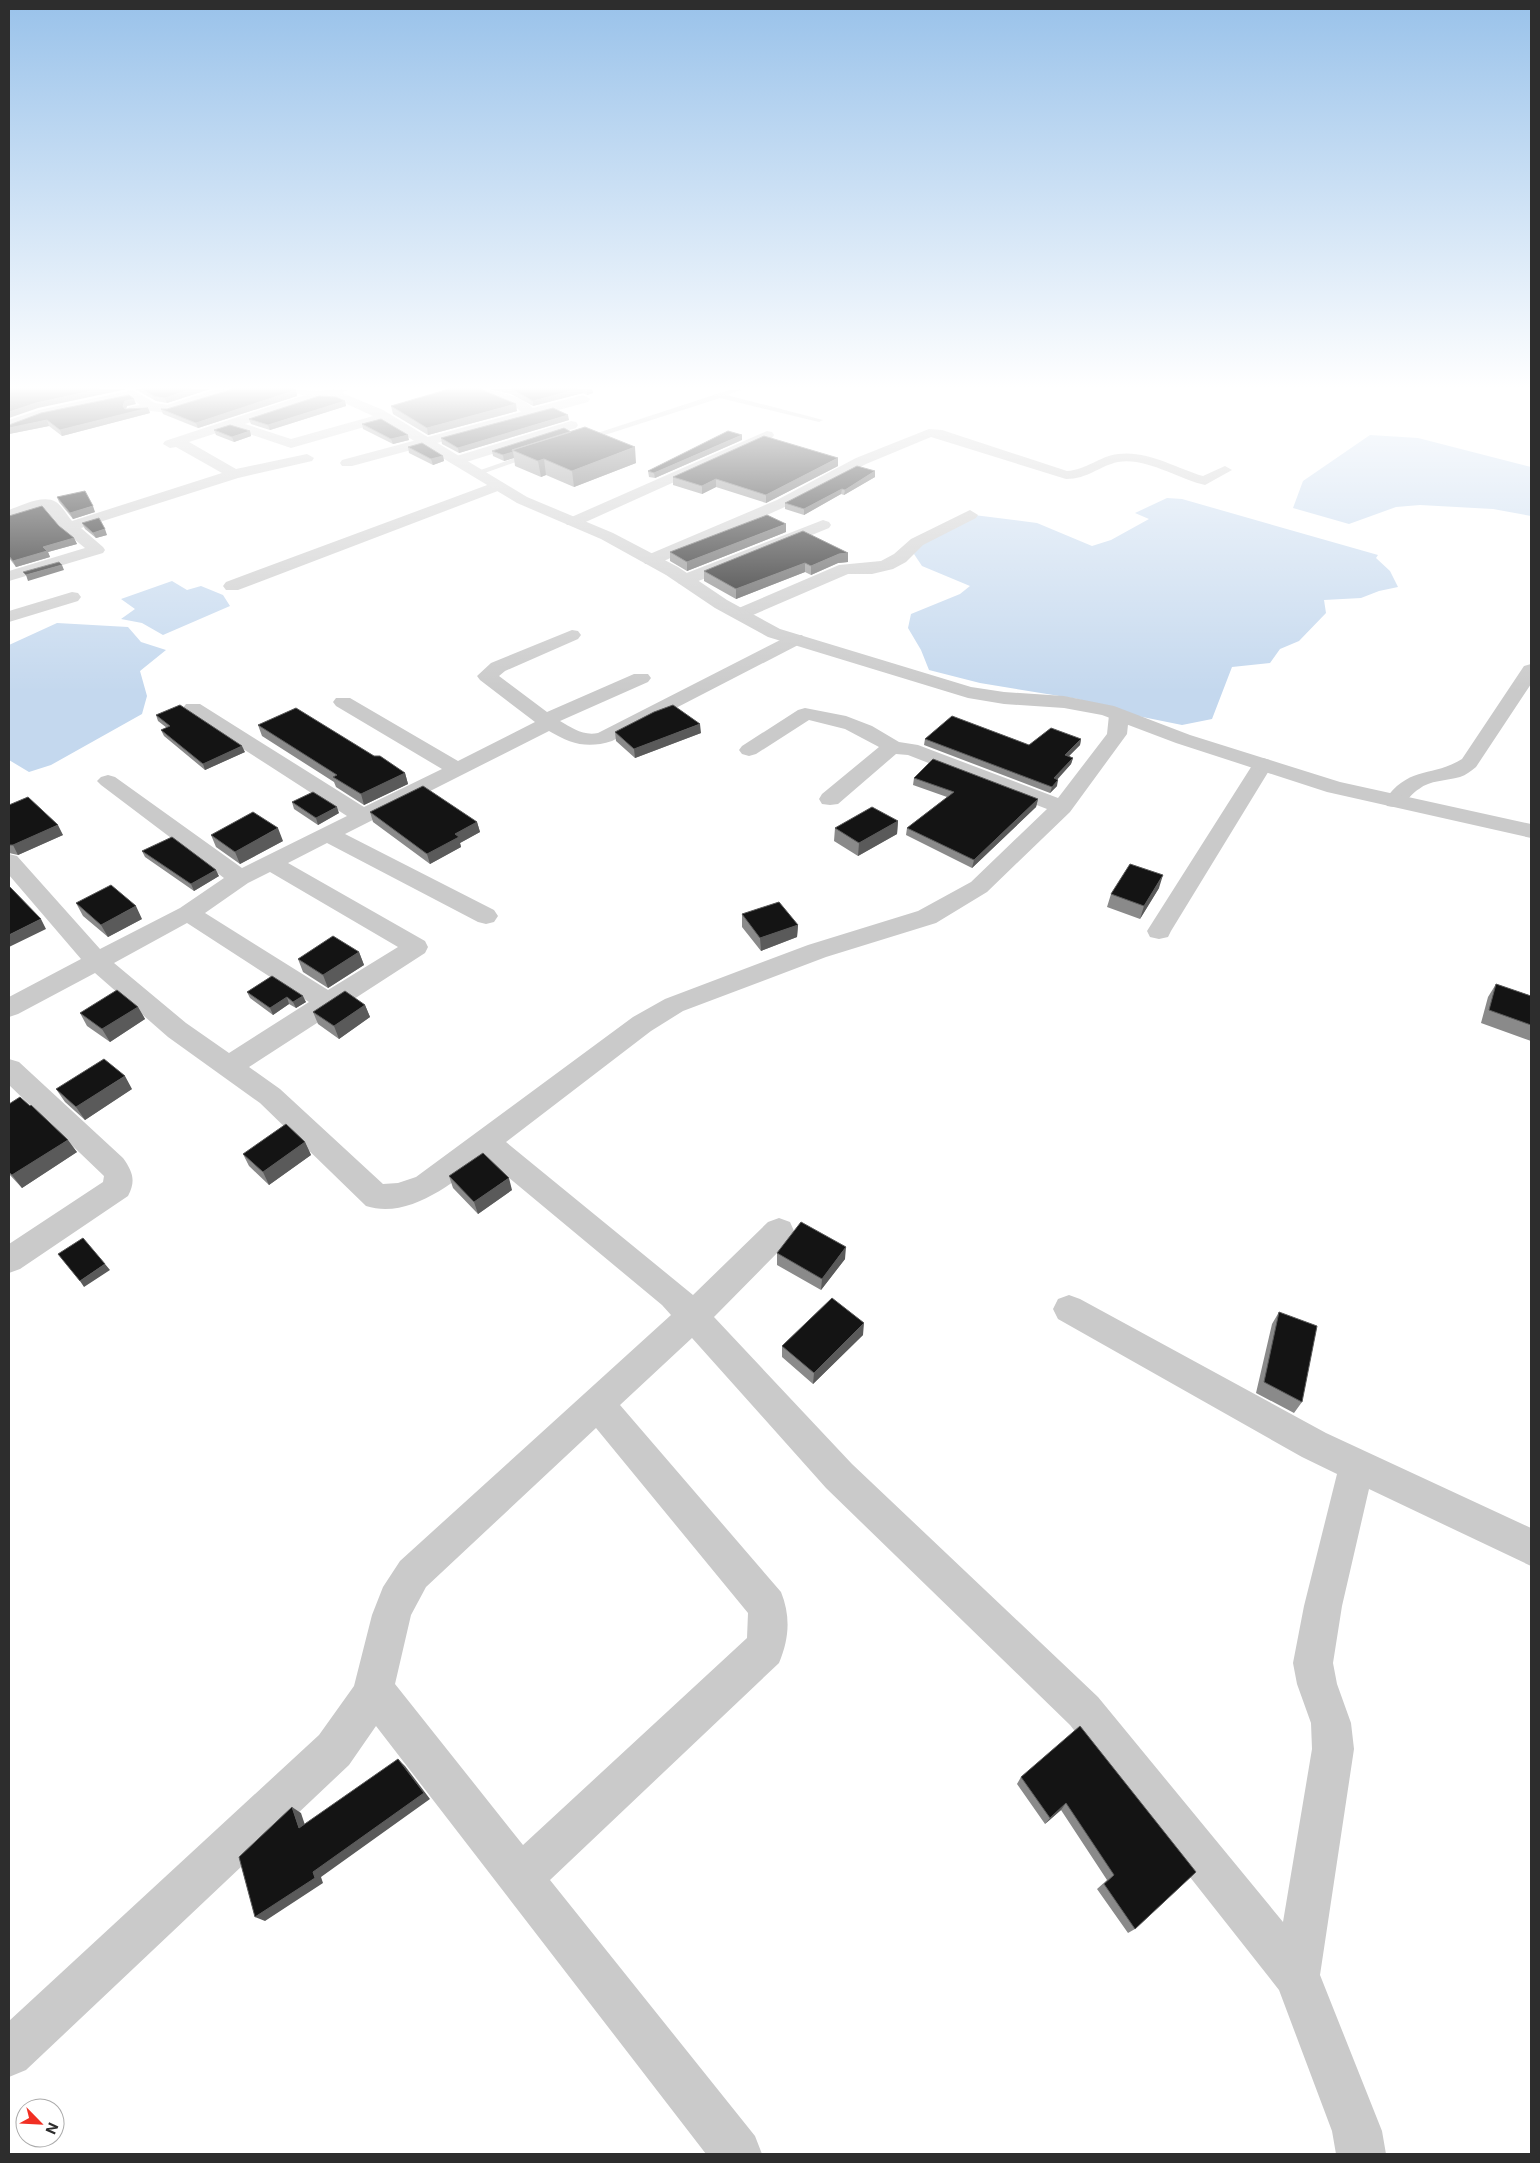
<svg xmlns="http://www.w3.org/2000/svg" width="1540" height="2163" font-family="Inter,sans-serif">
<rect width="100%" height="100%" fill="#fff"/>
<!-- water -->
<path fill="#c4d8ee" d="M1370,435L1418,438L1531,467V516L1493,509L1420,505L1396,507L1349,524L1293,508L1303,481Z
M1167,498L1182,499L1378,555L1376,558L1390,571L1398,587L1379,591L1361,598L1324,600L1326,613L1299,641L1280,649L1270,663L1232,667L1212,719L1182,725L1118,712L1078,699L980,683L929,670L921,650L908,628L911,614L960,594L970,586L922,566L914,554L917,545L974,515L1037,523L1092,546L1111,540L1149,519L1135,513Z
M172,581L187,590L201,586L223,595L230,606L163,635L142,623L121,619L135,609L121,599Z
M57,623L128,627L141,642L166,650L140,671L147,696L142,714L51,765L29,772L9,760V645Z"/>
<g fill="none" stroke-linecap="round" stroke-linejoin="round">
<!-- service -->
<path fill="#cacaca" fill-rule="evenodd" d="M732,389H743L727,395L823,420L819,422L720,398L583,442L576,440Z
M529,453L536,455L479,475L472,473Z"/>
<!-- minor -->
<path fill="#cacaca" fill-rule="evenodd" d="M217,389H238L237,392L168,413L151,411L129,413L127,410L129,407L140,405L131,398L43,417L9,429V420L39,410L133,390L155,403L167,405Z
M330,389H350L331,398H323L245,424L291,439L384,413L391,417L389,420L291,448L232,428L189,442L236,469L307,454L314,458L312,461L238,478L81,528L103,547L105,550L103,553L9,581V571L85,548L63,530L45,509L9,520V510C21,506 43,494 56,502C62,506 67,515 72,521L222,473L176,447L170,448L163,444L165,441L314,392Z
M467,389C488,389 517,393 533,408L583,395L590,399L588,402L352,466H342L340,463L342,460L521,412L517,408Z
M571,421L576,422L578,425L576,428L460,464L455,465L448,461L450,458Z
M929,429L942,430L1067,471C1086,470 1100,456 1118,454C1147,450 1176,468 1203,476L1225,466L1232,470L1205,485C1178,479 1146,457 1118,462C1099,466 1088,479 1066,479L931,437L866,464L787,506L657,564H645L643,560L645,556L777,500L856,458Z
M767,431L772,432L774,435L772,438L579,525H567L565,522L567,519Z
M498,481L506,486L503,489L238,590H226L223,586L226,582Z
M970,510L978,515L976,518L923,545L906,562L893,569L872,574H848L746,618H734L731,614L734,610L839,565L881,561L894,554L911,539Z
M823,520L829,522L831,525L829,528L691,584H679L677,580L679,576Z
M72,592L78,593L81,597L78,601L9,622V611Z
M572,630L578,631L581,635L578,639L505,671L499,676L547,712L634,674H648L651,678L648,682L560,721C572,728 583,736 598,733L790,635H802L805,639L802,643L612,741C587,749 571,744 549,731L345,834L494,910L498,916L494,922L486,924L478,922L327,843L288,863L425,941L428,947L425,953L249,1067L280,1089L383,1184L398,1183L416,1177L633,1017L665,999L808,945L918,911L971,882L1047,809L908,755L896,754L838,804L830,805L822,804L819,799L822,794L879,747L845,729L809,720L756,754L749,756L742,754L739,750L742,746L798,710L805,708L846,716L872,726L899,742L918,745L1058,798L1107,734L1109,715L1112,711H1126L1129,715L1127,734L1070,812L987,892L936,923L826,957L683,1011L651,1031L506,1142L693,1295L768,1222L779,1218L790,1222L794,1231L790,1240L714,1317L852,1464L1098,1697L1283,1922L1312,1749L1311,1723L1297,1684L1293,1663L1304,1606L1337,1474L1302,1457L1058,1319L1053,1309L1058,1299L1069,1295L1080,1299L1326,1433L1531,1528V1566L1369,1489L1342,1606L1333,1663L1337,1684L1351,1723L1354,1749L1320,1975L1382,2131L1386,2154H1336L1332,2131L1279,1990L1070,1725L826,1488L692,1338L620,1405L781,1592C791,1617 789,1639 779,1663L550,1880L755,2136L762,2154H706L376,1726L349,1765L26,2070L9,2077V2021L319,1735L354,1686L372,1615L383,1587L400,1561L671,1315L662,1305L485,1158C454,1182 409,1220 366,1206L260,1103L168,1037L95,973L18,1014L9,1017V997L81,959L9,875V854L17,856L100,949L180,908L224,878L101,785L97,781L101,777L108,775L115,777L242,868L347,816L186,712L183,708L186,704H200L364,807L442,769L336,706L333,702L336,698H350L458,761L535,722L480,680L477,676L491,663ZM270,872L398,947L328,990L205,913L248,883ZM187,923L309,1002L229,1053L186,1023L114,963ZM596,1428L748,1613L747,1638L523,1845L395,1684L411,1615L426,1587Z
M1531,664V684L1476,767C1471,771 1466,775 1460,777C1446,781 1430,780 1419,789C1406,797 1405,810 1387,806L1384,801C1409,765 1431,778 1462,759L1524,666Z
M1263,758L1270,760L1273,764L1171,931L1168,937L1159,939L1150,937L1147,931L1253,764L1256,760Z
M9,1059L19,1062L123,1158C133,1172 136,1181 128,1196L20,1269L9,1273V1244L103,1182L104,1176L9,1085Z"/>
<!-- tertiary -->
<path fill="#cacaca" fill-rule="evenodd" d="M290,389L340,392L383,410L527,497L613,533L678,567L727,600L780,629L971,687L1004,692L1064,696L1114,706L1190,735L1340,782L1531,824V838L1327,792L1176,743L1102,715L1064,708L1004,704L968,698L768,637L715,608L666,575L601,539L517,503L373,416L338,400L319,399L291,392Z"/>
</g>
<!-- wall -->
<path fill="#8a8a8a" d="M135,389H210L167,403L156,401Z
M488,389H592L593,393L587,395L583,393L533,406L511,394Z
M296,390L297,396L198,428L163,414L161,409H167Z
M345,401L346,406L270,430L251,424L249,419Z
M136,404L127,406L126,409L148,408L150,413L62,436L49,426L9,434V425Z
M391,406L517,411L428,435L393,414Z
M569,420L459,453L442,444L441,438Z
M362,424L409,440L393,444L363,429Z
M564,428L636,463L574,487L546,475L541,477L515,466L514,458L504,461L493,456L492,451Z
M214,430L250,431L251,436L234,442L216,435Z
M742,440L655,478L649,477L648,471Z
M408,447L443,456L444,461L433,465L409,453Z
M838,466L766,503L716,487L702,494L673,485V477Z
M875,471V477L844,495L841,494L804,515L785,509V503Z
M57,497L95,512L73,519L59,502Z
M9,516L59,526L74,538L77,544L48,552L50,557L16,567L9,558Z
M82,523L107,535L96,538L85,529Z
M786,532L687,571L670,561V552Z
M848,553V562L838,563L811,575L805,572L736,599L704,581V571Z
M156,715L245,752L205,770L164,736L161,730L167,728L158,721Z
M258,725L374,756L405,773L408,784L364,805L336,787L334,782L262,736Z
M615,732L701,733L635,758L616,741Z
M925,739L1029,745L1081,739L1080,745L1069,756L1073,758L1071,764L1057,780V786L1050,793L924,745Z
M914,778L1038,799L1036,807L972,868L906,835L907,828L947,797L913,785Z
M292,802L339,813L318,825L294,809Z
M9,805L63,835L18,855L9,853Z
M370,812L477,822L480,832L460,843L461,847L430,864L373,822Z
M898,821L897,834L858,856L834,841L835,828Z
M211,835L283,841L240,864L216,847Z
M142,851L219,876L194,891L145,857Z
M1159,888L1140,919L1107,907L1111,894Z
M76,903L142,919L108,937L83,916Z
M742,914L798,925L797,937L761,951L742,927Z
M359,952L364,965L328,988L303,972L298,959Z
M272,976L306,1002L296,1008L289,1004L273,1015L250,998L247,992Z
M1496,984L1531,996V1041L1481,1023L1488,997Z
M365,1005L370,1017L339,1039L318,1024L313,1012Z
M138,1007L145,1019L110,1042L87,1026L80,1013Z
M56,1089H132L85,1120L65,1102Z
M9,1104L77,1152L22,1188L9,1174Z
M305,1142L311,1155L269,1185L249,1166L243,1154Z
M449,1176L512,1190L478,1214L453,1188Z
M777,1253L845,1259L821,1290L777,1265Z
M1279,1312L1302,1402L1294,1413L1256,1393L1272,1324Z
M863,1335L813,1384L782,1357V1346Z
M1021,1777L1196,1872L1135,1929L1128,1933L1097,1889L1107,1880L1061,1810L1045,1824L1017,1784Z"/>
<!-- shaded-wall -->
<path fill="#5a5a5a" d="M100,389H127L38,408L9,418V412L36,403Z
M191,389H210L167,403L165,398Z
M578,389H582L583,393L533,406V401Z
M589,389H592L593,393L587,395V390Z
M296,390L297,396L198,428L196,423Z
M134,399L136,404L127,406L125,411L123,406L125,401Z
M345,401L346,406L270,430L268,425Z
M516,404L517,411L428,435L427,428Z
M148,408L150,413L62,436L60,430Z
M568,415L569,420L459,453L458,448Z
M47,420L49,426L9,434V428Z
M250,431L251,436L234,442L232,437Z
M408,435L409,440L393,444L391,439Z
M742,435V440L655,478L654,473Z
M635,447L636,463L574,487L572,471Z
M513,452L514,458L504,461L503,455Z
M443,456L444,461L433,465L431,459Z
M838,458V466L766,503V495Z
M544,459L546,475L541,477L538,461Z
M875,471V477L844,495L845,490Z
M716,479V487L702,494V486Z
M842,489L841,494L804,515V509Z
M93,506L95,512L73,519L70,513Z
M786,524V532L687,571V562Z
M105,529L107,535L96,538L93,533Z
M74,538L77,544L48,552L50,557L16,567L13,561L43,547Z
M848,553V562L838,563L811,575V566L839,554Z
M805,563V572L736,599V589Z
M62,565L64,570L28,581L26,575Z
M700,724L701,733L635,758L634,749Z
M1081,739L1080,745L1064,761L1065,755Z
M242,746L245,752L205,770L203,764Z
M1073,758L1071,764L1052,785L1054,778Z
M405,773L408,784L364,805L361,794Z
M1058,780L1057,786L1050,793L1052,787Z
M1038,799L1036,807L972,868L974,860Z
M337,807L339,813L318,825L316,818Z
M898,821L897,834L858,856L859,843Z
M477,822L480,832L460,843L461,847L430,864L427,854L455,834Z
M58,825L63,835L18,855L13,845Z
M278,828L283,841L240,864L235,852Z
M216,870L219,876L194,891L191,884Z
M1163,875L1159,888L1140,919L1144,906Z
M136,906L142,919L108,937L101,925Z
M41,919L46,929L9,947V935Z
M798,925L797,937L761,951L760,938Z
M359,952L364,965L328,988L323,975Z
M303,996L306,1002L296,1008L293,1002Z
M287,997L289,1004L273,1015L270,1008Z
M365,1005L370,1017L339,1039L334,1026Z
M138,1007L145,1019L110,1042L102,1029Z
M125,1076L132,1089L85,1120L76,1107Z
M68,1140L77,1152L22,1188L12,1175Z
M305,1142L311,1155L269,1185L263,1172Z
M509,1178L512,1190L478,1214L474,1202Z
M846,1247L845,1259L821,1290L822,1279Z
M105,1264L110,1270L84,1287L80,1281Z
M864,1323L863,1335L813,1384L814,1373Z
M398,1759L405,1766L430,1799L321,1877L323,1883L265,1921L255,1917L313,1872Z
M1066,1803L1061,1810L1045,1824L1050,1818Z
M292,1807L301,1813L308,1834L299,1828Z"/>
<!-- building -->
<path fill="#141414" stroke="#5a5a5a" d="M9,389H100L36,403L9,412Z
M142,389H191L165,398L154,396Z
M233,389H294L296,390L196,423L161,409H167Z
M449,389H480L516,404L427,428L391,406Z
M512,389H578L533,401Z
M129,395L134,399L125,401L123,406L125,409L148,408L60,430L47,420L9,428V425L41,413Z
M319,396L336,397L345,401L268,425L249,419Z
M553,408L568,415L458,448L441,438Z
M381,419L408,435L391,439L362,424Z
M230,425L250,431L232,437L214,430Z
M585,427L635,447L572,471L544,459L538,461L512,450Z
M564,428L571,432L512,450L513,452L503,455L492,451Z
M728,431L742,435L654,473L648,471Z
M764,436L838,458L766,495L716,479L702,486L673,477Z
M422,443L443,456L431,459L408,447Z
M857,466L875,471L845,490L842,489L804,509L785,503Z
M85,491L93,506L70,513L57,497Z
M42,506L59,526L74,538L43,547L47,551L13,561L9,556V516Z
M767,515L786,524L687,562L670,552Z
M99,518L105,529L93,533L82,523Z
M803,531L848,553L839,554L811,566L805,563L736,589L704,571Z
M59,562L62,565L26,575L23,572Z
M180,705L242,746L203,764L161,730L170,726L156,715Z
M673,705L700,724L634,749L615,732L654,712Z
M296,708L374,756H380L405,773L361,794L333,777L337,775L258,725Z
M952,716L1029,745L1051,728L1081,739L1065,755L1073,758L1054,778L1058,780L1052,787L925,739Z
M933,759L1038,799L974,860L907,828L954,792L914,778Z
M423,786L477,822L455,834L459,837L427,854L370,812Z
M313,792L337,807L316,818L292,802Z
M28,797L58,825L13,845H9V805Z
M872,807L898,821L859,843L835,828Z
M253,812L278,828L235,852L211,835Z
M172,837L216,870L191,884L142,851Z
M1130,864L1163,875L1144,906L1111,894Z
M111,885L136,906L101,925L76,903Z
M9,886L41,919L9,935Z
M779,902L798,925L760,938L742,914Z
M333,936L359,952L323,975L298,959Z
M272,976L303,996L293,1002L287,997L270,1008L247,992Z
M1496,984L1531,996V1025L1489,1010Z
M117,990L138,1007L102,1029L80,1013Z
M345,991L365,1005L334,1026L313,1012Z
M104,1059L125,1076L76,1107L56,1089Z
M20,1097L30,1106L31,1105L68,1140L12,1175L9,1172V1104Z
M286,1124L305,1142L263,1172L243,1154Z
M483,1153L509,1178L474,1202L449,1176Z
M801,1222L846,1247L822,1279L777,1253Z
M83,1238L105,1264L80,1281L58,1254Z
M832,1298L864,1323L814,1373L782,1346Z
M1279,1312L1317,1326L1302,1402L1264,1382Z
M1080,1726L1196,1872L1135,1929L1104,1884L1114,1875L1066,1803L1050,1818L1021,1777Z
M398,1759L424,1793L313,1872L315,1878L255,1917L239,1857L292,1807L299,1828Z"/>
<!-- sky -->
<linearGradient id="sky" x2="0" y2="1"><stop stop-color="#99c2ea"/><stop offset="0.56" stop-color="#fff"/><stop offset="1" stop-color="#fff" stop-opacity="0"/></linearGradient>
<rect width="1540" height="692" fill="url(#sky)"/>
<!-- border -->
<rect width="1540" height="2163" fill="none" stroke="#2d2d2d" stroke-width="20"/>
<!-- north arrow -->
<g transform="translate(40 2123) rotate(114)"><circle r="24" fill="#ffffff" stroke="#ababab"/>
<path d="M0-4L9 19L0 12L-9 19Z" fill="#f12f23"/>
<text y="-8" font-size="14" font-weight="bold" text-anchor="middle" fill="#2d2d2d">N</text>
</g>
</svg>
